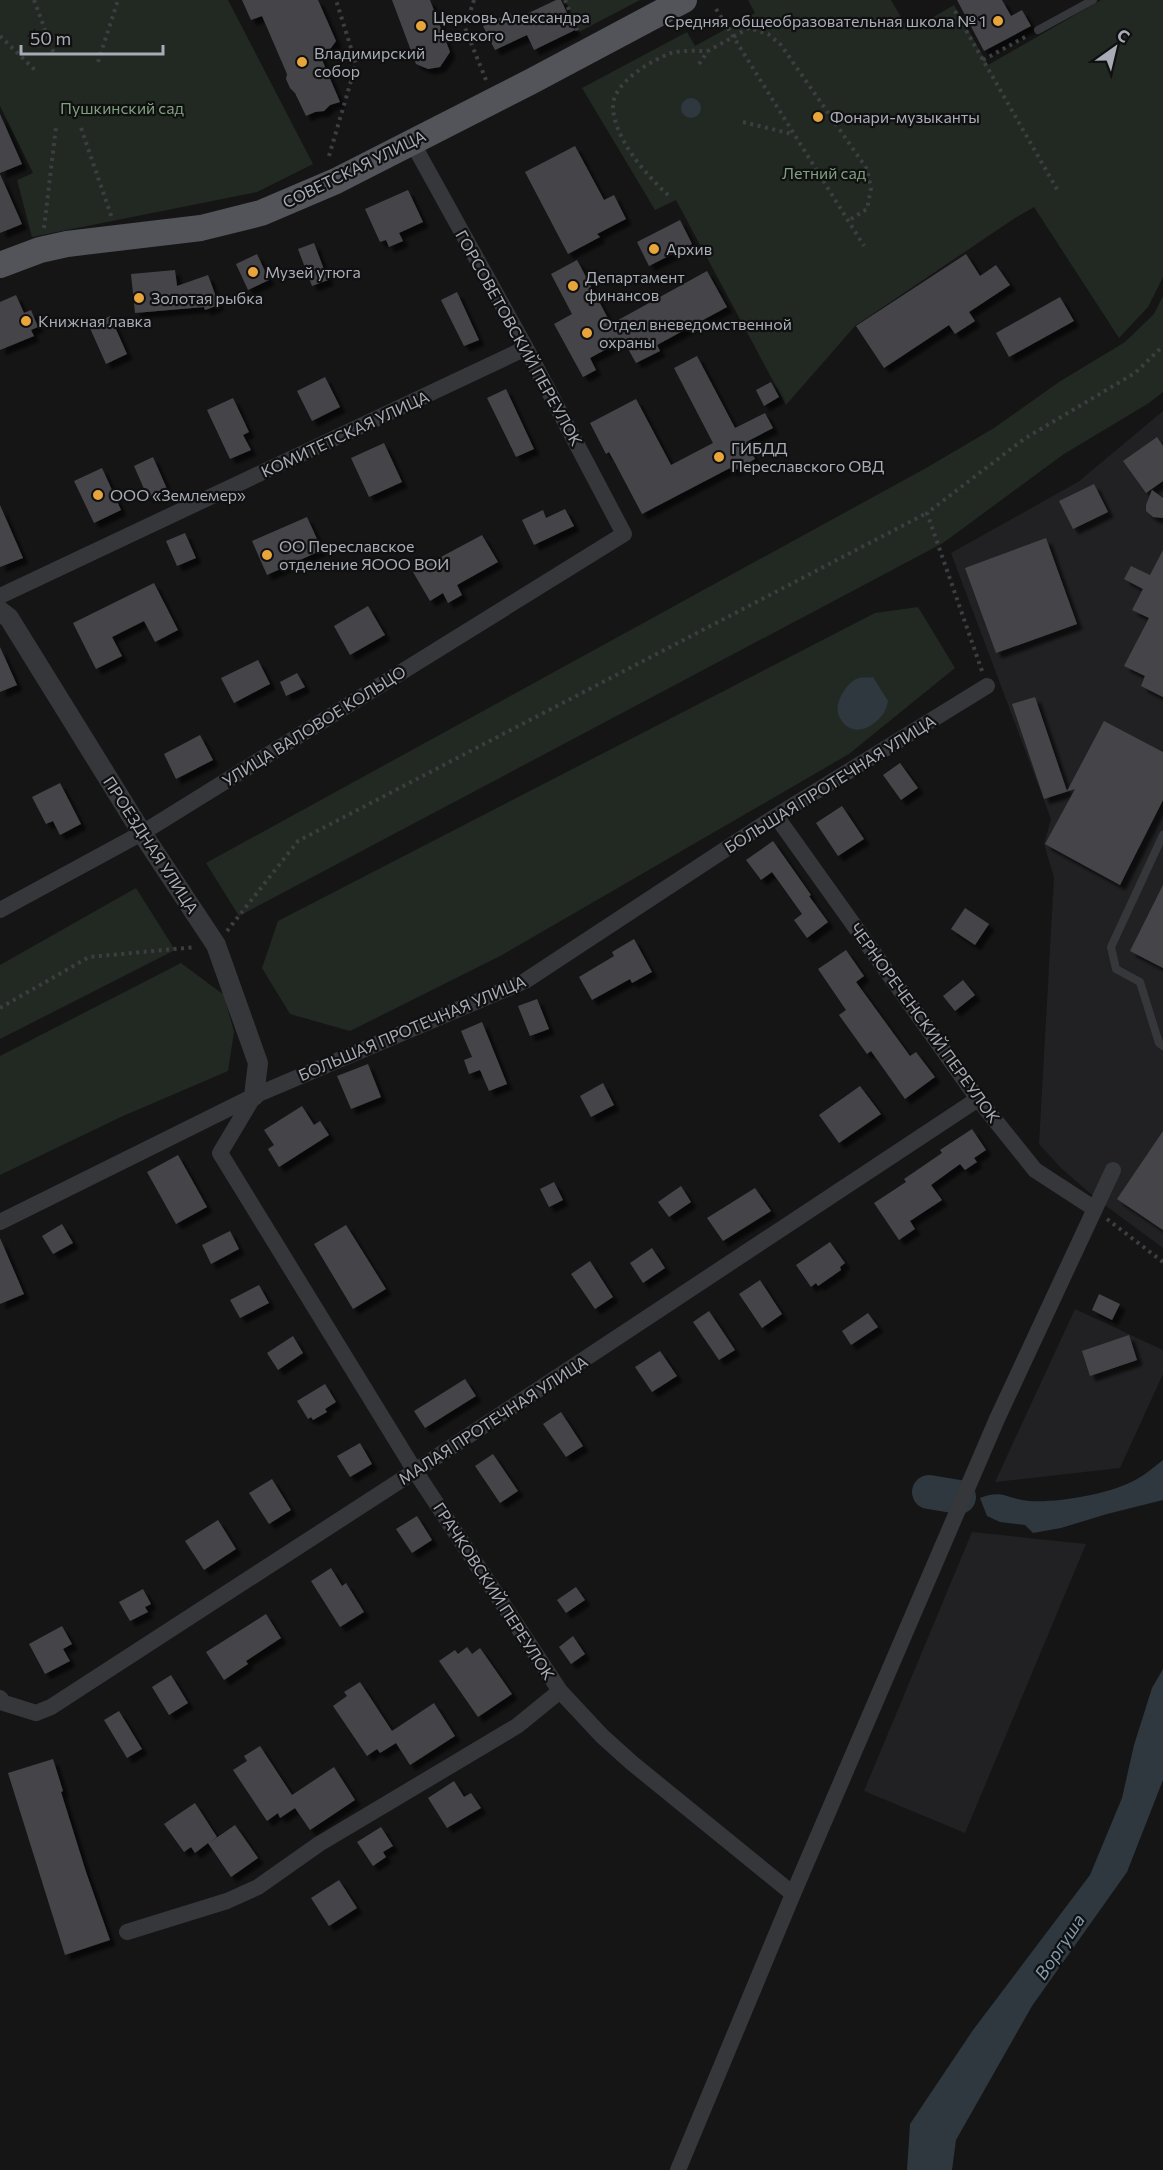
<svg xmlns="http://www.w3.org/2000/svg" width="1163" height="2170" font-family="Commissioner,sans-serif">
<defs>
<filter id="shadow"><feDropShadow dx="5.5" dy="5.5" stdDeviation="1.5" flood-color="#0009"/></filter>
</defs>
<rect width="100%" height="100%" fill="#151516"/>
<!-- built -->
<path fill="#212123" d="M1163,411V1248L1098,1200L1062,1169L1039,1144L1054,877L1044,844L1051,819L951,553L1078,482Z
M1075,1309L1163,1350V1374L1120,1468L995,1482Z
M972,1532L1086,1544L965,1833L864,1791Z"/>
<!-- green -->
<path fill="#212922" d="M0,0H228L313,164L257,192L32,237L17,180L33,173L0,106Z
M565,0H640L579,32Z
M748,0H891L909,31L954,5L988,65L1101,0H1163V277L1148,307L1119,338L1034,207L1015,218L855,326L786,405L676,200L655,210L582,88L687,32L695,46L755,13Z
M1163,296V392L1149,403L1064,454L943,543L239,916L206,863L926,468L994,428L1059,382L1125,342L1154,314Z
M918,607L955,668L849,754L502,955L350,1031L290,1014L262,968L278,921L875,613Z
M136,888L175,950L0,1039V965Z
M181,963L224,995L234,1032L228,1071L123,1116L0,1175V1056Z"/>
<!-- water -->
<path fill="#2e383e" d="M681 108a10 10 0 1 1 20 0a10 10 0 1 1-20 0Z
M873,677L888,701C886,712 882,717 873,724C861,733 846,732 839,716C833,704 847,681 859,678C863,677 869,678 873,677Z
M1163,1460V1500L1107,1514L1061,1528L1033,1533L1025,1525L1000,1522L987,1516L980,1498C1003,1489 1007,1499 1029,1501C1057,1503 1112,1494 1137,1479C1146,1474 1154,1467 1163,1460Z
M1163,1669V1780L1127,1872L1032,2006L956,2140L952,2170H907L910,2124L973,2030L1090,1875L1122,1798L1134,1745L1152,1688Z"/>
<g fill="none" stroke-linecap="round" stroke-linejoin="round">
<!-- river -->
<path stroke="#2e383e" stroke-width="34" d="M929,1492L959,1497"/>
</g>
<!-- building -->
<path fill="#444549" filter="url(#shadow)" d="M242,0H318L336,41L331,48L320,55L340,102L330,105L324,111L315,112L306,116L295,93L290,88L286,79L287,74L262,16L251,20Z
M392,0H430L450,52L440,67L428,69L416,64Z
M556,0H561L575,30L534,50L527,35L495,50L483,26L510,13L514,20Z
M957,0H1002L1011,16L1022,10L1031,26L984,51Z
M0,114L22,164L0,173Z
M575,146L604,200L614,195L626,219L597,234L600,237L568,254L525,172Z
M0,174L22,224L0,233Z
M408,190L423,222L399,233L403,241L389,247L386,240L380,242L365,209Z
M680,220L692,244L649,266L637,242Z
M314,243L328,280L312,286L298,249Z
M257,254L269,280L248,290L236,264Z
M966,254L980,276L996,265L1010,285L969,312L975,321L955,334L949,325L884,368L856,326Z
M577,260L611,324L707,271L727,307L657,345L660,351L636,363L623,340L590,358L596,370L583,377L554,324L572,314L551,274Z
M175,270L177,286L208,275L219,305L205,310L204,307L135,313L131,274Z
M457,292L479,340L464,346L441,300Z
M16,295L24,313L31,310L38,327L31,330L34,336L0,350V302Z
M1060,297L1074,321L1009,357L996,333Z
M110,316L127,354L106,364L89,326Z
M697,356L735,428L765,413L773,428L746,442L755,459L732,472L730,468L642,514L614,461L609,452L606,454L590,423L636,399L671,465L713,443L674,368Z
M325,377L340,407L312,421L297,391Z
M771,382L779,397L764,406L756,390Z
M506,389L534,449L516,457L487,398Z
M233,398L249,432L243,435L251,450L230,459L207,410Z
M1157,437L1163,446V481L1146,493L1123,461Z
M384,443L402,482L369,497L351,458Z
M153,457L167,489L148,498L134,466Z
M102,468L121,510L94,523L74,481Z
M1094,484L1108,512L1073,529L1059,501Z
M1152,490L1163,498V518L1153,517L1146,511V505Z
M0,505L23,558L0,567Z
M565,509L574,526L534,545L522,520L543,510L546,518Z
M307,517L322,550L267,575L252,541Z
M185,533L196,558L177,566L166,541Z
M482,535L498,562L457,585L462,595L448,603L443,593L430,601L413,572Z
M1046,538L1077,624L996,653L965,568Z
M1163,550V697L1141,686L1145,676L1124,666L1149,618L1132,610L1143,589L1124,579L1131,566L1150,575Z
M154,583L178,630L155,642L144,621L112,637L122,656L96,669L73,623Z
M368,606L385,635L350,655L334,626Z
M0,647L17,685L0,692Z
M258,660L270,684L234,703L221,678Z
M297,673L305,687L286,696L280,682Z
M1035,697L1067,791L1104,721L1163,752V800L1120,885L1045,844L1075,789L1044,799L1012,704Z
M200,735L213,760L176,779L164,754Z
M900,763L918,788L901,800L883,775Z
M60,783L81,824L60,835L53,821L46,824L32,797Z
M842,806L864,839L838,856L816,823Z
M773,841L811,895L809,896L828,922L807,938L794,920L802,914L772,872L761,880L746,860Z
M1163,885V968L1130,951Z
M965,908L989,924L975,945L951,929Z
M634,939L652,972L632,983L630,979L592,1000L579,977L614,956L612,952Z
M846,950L864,976L856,982L910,1056L916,1052L935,1077L905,1099L871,1051L867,1054L839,1015L846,1010L818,969Z
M963,980L975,995L955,1011L943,996Z
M537,999L549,1029L530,1036L518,1006Z
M482,1022L507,1084L489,1091L480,1070L469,1074L464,1060L472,1057L461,1031Z
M368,1064L381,1097L351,1109L337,1076Z
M603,1083L614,1105L591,1117L580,1096Z
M860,1086L881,1114L839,1143L819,1115Z
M302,1106L314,1125L320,1121L329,1135L279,1167L268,1149L274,1145L264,1130Z
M972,1129L986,1150L974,1158L977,1162L965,1170L960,1164L931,1185L942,1200L910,1221L915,1229L899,1240L874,1203L906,1182L904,1179L942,1153L940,1150Z
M1163,1131V1230L1117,1199Z
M178,1155L207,1207L176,1224L147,1172Z
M554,1182L563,1200L549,1207L540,1189Z
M681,1186L691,1202L669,1217L658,1202Z
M755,1188L771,1211L723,1241L707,1218Z
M62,1224L73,1243L53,1254L42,1236Z
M346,1225L386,1289L353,1309L314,1244Z
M230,1231L239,1249L211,1264L202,1245Z
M0,1238L24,1294L0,1304Z
M830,1242L845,1263L840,1267L841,1270L818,1286L816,1283L811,1287L796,1265Z
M652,1248L665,1268L643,1283L630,1263Z
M590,1261L613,1297L595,1309L571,1274Z
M760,1280L782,1314L762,1328L739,1294Z
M259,1285L269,1303L240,1318L230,1300Z
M1099,1294L1120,1304L1112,1320L1092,1310Z
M709,1311L735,1350L719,1360L693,1322Z
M868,1313L878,1327L851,1345L842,1331Z
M1129,1335L1137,1360L1090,1376L1082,1351Z
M293,1336L303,1353L278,1370L267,1353Z
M660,1351L677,1376L652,1392L635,1367Z
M465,1379L476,1396L425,1428L414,1411Z
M325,1384L336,1402L325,1409L327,1412L313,1420L311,1417L308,1419L297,1401Z
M561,1412L583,1446L566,1457L543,1424Z
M360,1443L372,1464L350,1477L337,1456Z
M493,1454L518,1491L500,1503L475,1466Z
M272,1479L291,1510L269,1524L249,1493Z
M417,1516L432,1540L412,1553L396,1529Z
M218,1520L236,1549L204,1570L185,1541Z
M331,1568L342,1586L346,1583L364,1612L340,1627L311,1581Z
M576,1587L585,1600L566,1613L557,1600Z
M143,1589L151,1604L145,1607L148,1612L130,1621L119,1602Z
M266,1614L281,1638L246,1661L248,1664L224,1680L206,1652Z
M62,1626L72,1644L63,1649L70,1661L45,1674L29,1644Z
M573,1636L585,1654L571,1664L559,1647Z
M467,1647L472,1654L480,1648L512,1694L478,1717L439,1661L455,1650L458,1654Z
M171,1675L188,1703L169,1715L152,1687Z
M360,1682L392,1731L434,1703L455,1736L410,1765L396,1743L380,1753L377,1749L367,1756L333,1706L347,1696L344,1692Z
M119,1711L142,1749L127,1758L104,1720Z
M260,1746L292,1795L334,1767L355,1800L310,1830L295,1808L280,1818L278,1813L267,1821L233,1770L247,1761L244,1756Z
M53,1759L63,1791L61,1792L86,1872L110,1940L65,1955L8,1773Z
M454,1781L464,1797L471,1793L481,1808L447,1828L428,1798Z
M195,1803L217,1837L209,1843L235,1825L258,1858L231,1877L208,1843L195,1853L191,1847L184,1852L164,1824Z
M381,1827L393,1846L383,1852L386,1857L373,1866L357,1842Z
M339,1880L357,1908L329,1926L311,1898Z"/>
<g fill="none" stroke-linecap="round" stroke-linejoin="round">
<!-- path -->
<path stroke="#3c3e42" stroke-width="4" stroke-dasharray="3 4.5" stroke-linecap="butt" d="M34,0L54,54
M474,0L465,28L486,80
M565,0L578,32
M716,9L864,246
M955,11L1058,191
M0,36L35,70
M983,60L1027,36
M98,62L118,0
M699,64L708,51L749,28L768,34L781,45L867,169L871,188L867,209L848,221
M743,122L792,134
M81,128L112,218
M329,156L356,64L336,0
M668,195C645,174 614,138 613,107C612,83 652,60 671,53C682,50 697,51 708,51
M44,228L56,127
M982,671L927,513L1024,439L1135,373L1163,346
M227,931L298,841L927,513
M0,1008L89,957L196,947
M1107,1219L1163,1262"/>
<!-- service -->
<path stroke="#36373b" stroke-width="8" d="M1038,30L1093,0
M1163,835L1111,947L1116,969L1140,982L1159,1043L1163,1046"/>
<!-- minor -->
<path stroke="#36373b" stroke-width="16" d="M0,596L526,348
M776,816L978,1099L1035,1170L1095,1209
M0,910L142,833L624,534L526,348L412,142
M0,1222L254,1096L525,981L776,816L987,686
M560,1691L602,1736L632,1763L793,1894
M0,1698L4,1703L36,1713L51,1707L415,1471L978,1099
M127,1932L227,1901L258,1887L319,1844L517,1726L560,1691L415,1471L220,1153L254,1096
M678,2170L793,1894L997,1419L1113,1170"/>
<!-- tertiary -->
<path stroke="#36373b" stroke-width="20" d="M0,611L9,618L142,833L216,945L258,1063L254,1096"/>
<!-- primary -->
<path stroke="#52545a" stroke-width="26" d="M0,265L40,250L67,244L201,228L261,213L336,181L532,81L684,0"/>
</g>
<!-- markers -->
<g fill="#e8a53b" stroke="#101011" stroke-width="2">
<circle cx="998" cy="21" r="6"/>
<circle cx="421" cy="26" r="6"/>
<circle cx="302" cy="62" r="6"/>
<circle cx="818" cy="117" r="6"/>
<circle cx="654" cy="249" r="6"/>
<circle cx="253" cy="272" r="6"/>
<circle cx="573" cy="286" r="6"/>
<circle cx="139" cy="298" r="6"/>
<circle cx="26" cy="321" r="6"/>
<circle cx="587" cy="333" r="6"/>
<circle cx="719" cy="457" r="6"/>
<circle cx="98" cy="495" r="6"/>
<circle cx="267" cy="555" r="6"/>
</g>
<g text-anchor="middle" stroke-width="4.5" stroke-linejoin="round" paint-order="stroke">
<!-- poi labels -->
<g font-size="16" fill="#a7acb6" stroke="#101011" text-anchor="start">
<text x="433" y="23">Церковь Александра<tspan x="433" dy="18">Невского</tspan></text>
<text x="986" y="27" text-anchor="end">Средняя общеобразовательная школа № 1</text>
<text x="314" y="59">Владимирский<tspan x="314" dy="18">собор</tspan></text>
<text x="830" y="123">Фонари-музыканты</text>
<text x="666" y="255">Архив</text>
<text x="265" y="278">Музей утюга</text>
<text x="585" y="283">Департамент<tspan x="585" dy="18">финансов</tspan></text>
<text x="151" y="304">Золотая рыбка</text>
<text x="38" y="327">Книжная лавка</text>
<text x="599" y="330">Отдел вневедомственной<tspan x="599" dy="18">охраны</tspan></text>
<text x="731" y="454">ГИБДД<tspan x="731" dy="18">Переславского ОВД</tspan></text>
<text x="110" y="501">ООО «Землемер»</text>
<text x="279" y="552">ОО Переславское<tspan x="279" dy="18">отделение ЯООО ВОИ</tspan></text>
</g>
<!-- park labels -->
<g font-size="16" fill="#7fa07f" stroke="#101011">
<text x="122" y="114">Пушкинский сад</text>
<text x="824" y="179">Летний сад</text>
</g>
<!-- street labels -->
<g font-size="16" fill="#a7acb6" stroke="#101011">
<text transform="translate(354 169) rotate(-26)" y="6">СОВЕТСКАЯ УЛИЦА</text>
<text transform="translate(519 338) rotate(61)" y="6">ГОРСОВЕТОВСКИЙ ПЕРЕУЛОК</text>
<text transform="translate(345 434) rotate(-25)" y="6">КОМИТЕТСКАЯ УЛИЦА</text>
<text transform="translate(314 726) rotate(-32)" y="6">УЛИЦА ВАЛОВОЕ КОЛЬЦО</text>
<text transform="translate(830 784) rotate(-32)" y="6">БОЛЬШАЯ ПРОТЕЧНАЯ УЛИЦА</text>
<text transform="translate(151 845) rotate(57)" y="6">ПРОЕЗДНАЯ УЛИЦА</text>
<text transform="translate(925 1023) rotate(54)" y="6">ЧЕРНОРЕЧЕНСКИЙ ПЕРЕУЛОК</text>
<text transform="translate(412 1028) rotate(-23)" y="6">БОЛЬШАЯ ПРОТЕЧНАЯ УЛИЦА</text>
<text transform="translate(493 1420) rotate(-33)" y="6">МАЛАЯ ПРОТЕЧНАЯ УЛИЦА</text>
<text transform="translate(494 1591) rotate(57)" y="6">ГРАЧКОВСКИЙ ПЕРЕУЛОК</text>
</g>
<!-- water labels -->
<g font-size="18" font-style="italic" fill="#809baf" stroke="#101011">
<text transform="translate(1060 1947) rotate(-56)" y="6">Воргуша</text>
</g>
</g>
<!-- north arrow -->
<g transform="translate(1115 48) rotate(34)" stroke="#101011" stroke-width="4.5" paint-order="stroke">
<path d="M0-4.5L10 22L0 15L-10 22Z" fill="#a7acb6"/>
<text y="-9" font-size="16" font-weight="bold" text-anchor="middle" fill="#a7acb6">С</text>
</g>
<!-- scale -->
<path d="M21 45v9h142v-9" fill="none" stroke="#a7acb6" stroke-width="3"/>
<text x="30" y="45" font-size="18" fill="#a7acb6" stroke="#101011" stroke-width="4.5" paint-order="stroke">50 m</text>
</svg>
